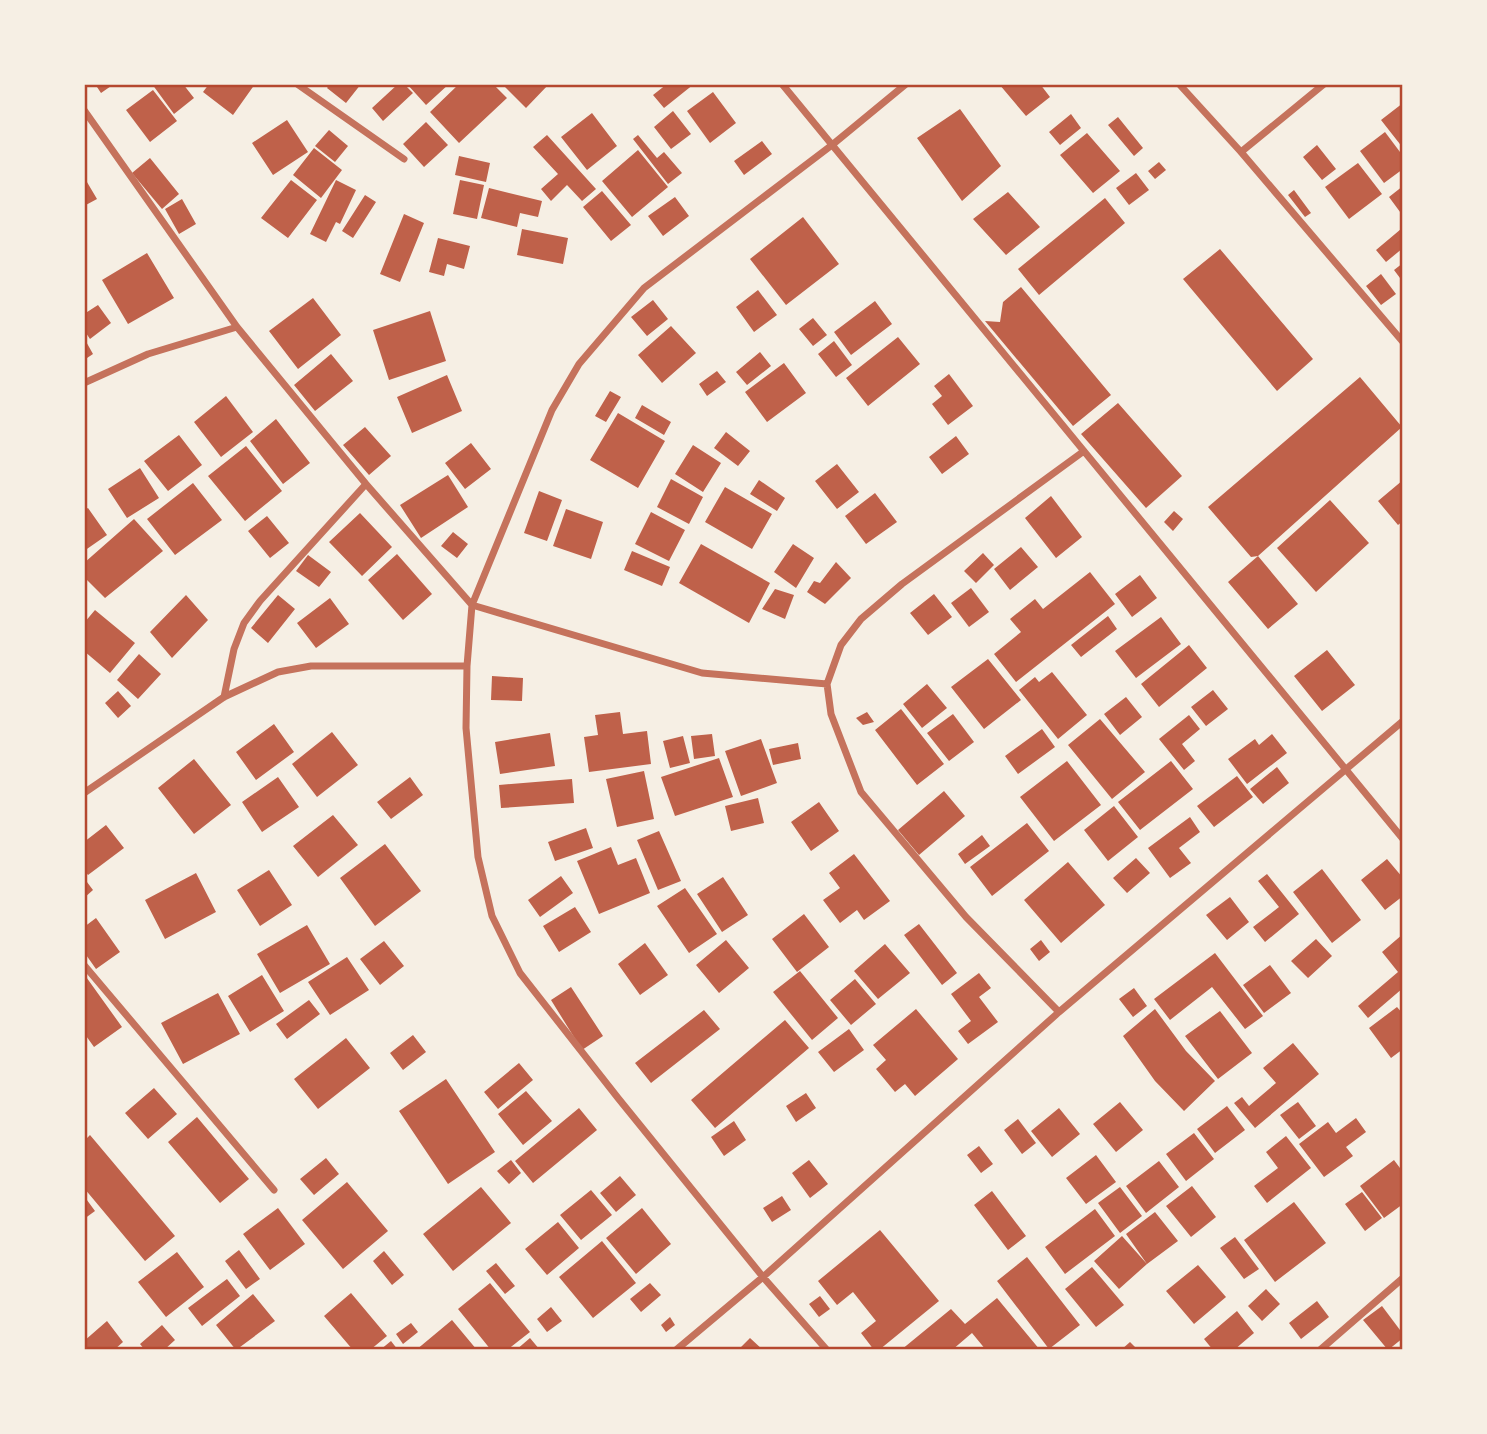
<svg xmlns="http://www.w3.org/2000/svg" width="1487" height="1434" font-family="Barlow,sans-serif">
<rect width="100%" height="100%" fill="#f6efe4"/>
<!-- building -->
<path fill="#bf614a" d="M95,84H114L101,93Z
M152,84H183L194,98L174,114Z
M209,84H255L233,115L203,92Z
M330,84H361L346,103L327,88Z
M398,84H404L413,93L383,121L372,108Z
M407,84H449L426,105Z
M459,84H493L507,98L459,143L430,112Z
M502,84H549L526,108Z
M667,84H694L664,108L653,95Z
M999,84H1040L1050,97L1026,116Z
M153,90L177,121L150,142L126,110Z
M713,92L736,123L710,143L687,111Z
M1403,103V148L1381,120Z
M960,109L1001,166L962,201L917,138Z
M673,111L691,134L671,149L654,127Z
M592,113L617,146L587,170L561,137Z
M1071,114L1081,128L1060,145L1049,132Z
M1118,117L1143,148L1134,156L1108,125Z
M287,120L308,152L273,175L252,143Z
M426,122L448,145L424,167L403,144Z
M329,130L348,146L335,162L315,146Z
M1385,132L1403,156V169L1384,183L1360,151Z
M1087,133L1120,171L1093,193L1060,155Z
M547,135L596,189L582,201L567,185L551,201L541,189L558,174L533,147Z
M638,135L657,158L664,152L682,173L668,184L633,139Z
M762,141L772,154L744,175L734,161Z
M1317,145L1336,169L1322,180L1303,157Z
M314,148L342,170L321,198L293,175Z
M638,150L668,187L632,217L602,181Z
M459,156L490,163L486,182L455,175Z
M150,158L179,194L162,209L132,173Z
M1159,162L1166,170L1155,179L1148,171Z
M1358,163L1382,194L1349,219L1325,187Z
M1136,173L1149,190L1129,205L1116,188Z
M84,177L97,199L84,206Z
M291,180L317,200L288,238L261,218Z
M336,180L356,190L340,224L336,222L326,242L310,234Z
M460,180L484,185L477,219L453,214Z
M1403,186V216L1389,197Z
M489,188L542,201L538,217L520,213L517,227L481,218Z
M1294,190L1311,213L1305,217L1288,195Z
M602,191L631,225L611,241L583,207Z
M1008,192L1040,227L1006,255L973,219Z
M365,195L376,202L353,238L342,231Z
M675,197L689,216L663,236L648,216Z
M1105,198L1125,223L1039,295L1018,269Z
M182,199L196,224L179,234L165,209Z
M404,214L424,223L400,282L380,274Z
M803,217L839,264L786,305L750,259Z
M522,229L568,238L563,264L517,255Z
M1401,229L1403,231V248L1386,262L1376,250Z
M438,238L470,246L464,269L447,264L444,276L429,272Z
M1220,249L1313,359L1277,391L1183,279Z
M147,253L174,298L128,324L102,280Z
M1403,263V282L1394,270Z
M1381,274L1396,294L1381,305L1366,286Z
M1021,287L1111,395L1073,426L985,321L1000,322L1003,302Z
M758,290L777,315L754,332L736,307Z
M313,298L341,335L298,369L269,331Z
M653,300L668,319L647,336L631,317Z
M875,301L892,324L851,355L834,332Z
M98,305L111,323L90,339L84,330V314Z
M430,311L446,361L389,380L373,330Z
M813,318L827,335L813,346L799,329Z
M671,326L696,353L662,383L638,355Z
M898,337L920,364L868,406L846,378Z
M84,338L93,354L84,360Z
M834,341L852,365L836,377L818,354Z
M760,352L771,366L747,385L736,372Z
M331,354L353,381L315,411L294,385Z
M784,363L806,393L767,422L745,392Z
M717,371L726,382L707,396L699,384Z
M949,374L973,406L948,425L932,404L942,396L934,386Z
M447,375L462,411L412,433L397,397Z
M1360,377L1402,427L1258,556L1251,557L1208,507Z
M610,391L621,397L606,422L595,416Z
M226,396L253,432L221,457L194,422Z
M1118,403L1182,476L1146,508L1081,434Z
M642,405L671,422L664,435L635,418Z
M618,413L665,441L638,488L590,460Z
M276,419L310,463L283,484L250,441Z
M365,427L391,456L369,475L343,445Z
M726,432L750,451L738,466L714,448Z
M179,435L202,465L168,491L144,461Z
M956,436L969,454L942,474L929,457Z
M471,443L491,469L465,489L445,463Z
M693,445L721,463L703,492L675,474Z
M246,446L282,491L245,521L208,476Z
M837,464L859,492L837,509L815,481Z
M140,468L159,498L127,518L108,489Z
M448,475L468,507L421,538L400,505Z
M671,479L703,497L689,524L657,507Z
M759,480L785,498L777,511L750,494Z
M1403,480V521L1398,525L1378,501Z
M193,483L222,520L175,555L147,519Z
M725,487L772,514L752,549L705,522Z
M539,491L562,500L547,541L524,533Z
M875,493L897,522L866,544L845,516Z
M1051,496L1082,537L1056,558L1025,518Z
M1330,500L1369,543L1316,592L1277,548Z
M88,508L107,535L84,551V510Z
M566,509L603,522L591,559L553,546Z
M1174,511L1183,519L1173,531L1164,522Z
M651,512L685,530L669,561L635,544Z
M360,513L392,547L362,576L329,542Z
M267,516L289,543L270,558L248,531Z
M134,519L163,551L105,598L84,577V563Z
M453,532L468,544L457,558L441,546Z
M701,544L770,583L749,623L679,583Z
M793,544L814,558L796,588L774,572Z
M1021,547L1038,567L1010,590L994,569Z
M632,551L670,567L662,586L624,570Z
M983,553L994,565L976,583L964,571Z
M397,554L432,594L403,620L368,580Z
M308,555L331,572L319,587L296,571Z
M1258,556L1298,604L1268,629L1228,582Z
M836,562L851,578L825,604L807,592L814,581L820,583Z
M1090,572L1115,604L1016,682L994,654L1021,632L1010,619L1035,599L1043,609Z
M1140,575L1157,598L1132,617L1115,594Z
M971,588L989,612L969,627L951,603Z
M775,589L794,595L785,619L762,609Z
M934,594L952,617L928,635L910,613Z
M186,595L208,620L172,658L150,632Z
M278,595L295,609L268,643L251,628Z
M330,598L349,624L316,648L297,623Z
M95,610L135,643L110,673L84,651V623Z
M1108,616L1117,629L1081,657L1071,645Z
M1161,617L1181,644L1136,678L1115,651Z
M1189,645L1207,668L1159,707L1141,684Z
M1327,650L1355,685L1322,711L1294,676Z
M139,654L161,674L138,699L117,680Z
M988,659L1021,700L984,729L951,687Z
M1052,672L1087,715L1058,739L1019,690L1035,677L1039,682Z
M492,676L523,678L522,701L491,700Z
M927,684L947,708L922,728L903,704Z
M1213,690L1228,709L1206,726L1191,707Z
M118,691L131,706L118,718L105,703Z
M1126,697L1142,717L1120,735L1104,714Z
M901,709L944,764L917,785L875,730Z
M620,712L623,734L647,731L651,764L589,772L584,737L598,735L595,715Z
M867,712L874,722L863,725L856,718Z
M953,714L974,742L949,761L927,733Z
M1189,715L1200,729L1182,744L1195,761L1184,770L1159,739Z
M1100,719L1145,772L1112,799L1068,745Z
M274,724L294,752L256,780L236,752Z
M1042,729L1055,747L1018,774L1005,756Z
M332,732L358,765L317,797L292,764Z
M550,733L555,766L500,774L495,742Z
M712,734L715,756L694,759L691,736Z
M1272,734L1287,753L1247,784L1228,759L1255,739L1259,745Z
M683,736L690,763L670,768L663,741Z
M761,739L777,783L741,796L725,751Z
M798,743L801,759L773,765L769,749Z
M719,758L733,797L675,816L661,777Z
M194,759L231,805L194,834L158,788Z
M1067,761L1101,805L1054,841L1020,797Z
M1171,761L1193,789L1140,830L1118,802Z
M1277,767L1289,783L1263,804L1250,789Z
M644,771L654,819L617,827L606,779Z
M1237,776L1253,797L1214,827L1197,806Z
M278,777L299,807L262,832L242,802Z
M410,777L423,795L391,819L377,802Z
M572,779L574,803L501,808L499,785Z
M944,791L965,816L919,855L898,830Z
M758,798L764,823L731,831L725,806Z
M819,802L839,831L811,851L791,822Z
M1114,806L1138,837L1108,861L1084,830Z
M333,815L358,845L318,877L293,846Z
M1190,817L1200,832L1179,848L1191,863L1170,878L1148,848Z
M1027,823L1049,851L992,896L970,867Z
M106,825L124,848L88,875L84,870V842Z
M586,828L593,848L555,861L548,842Z
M659,831L681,881L658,890L637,840Z
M982,835L990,846L965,864L958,854Z
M385,844L421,891L375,926L340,878Z
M611,847L618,865L636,858L650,893L599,914L577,861Z
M854,854L890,901L864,920L857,910L840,923L823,900L840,888L829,873Z
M1136,858L1150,873L1127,893L1113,878Z
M1387,859L1403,878V896L1385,910L1361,880Z
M1068,862L1105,905L1061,943L1024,900Z
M1322,869L1361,920L1332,943L1293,892Z
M269,870L292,905L260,926L237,890Z
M196,873L216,912L165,939L145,900Z
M1267,874L1299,914L1265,942L1253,927L1279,907L1258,881Z
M561,876L573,893L540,917L528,900Z
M723,877L748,915L722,932L697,894Z
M84,878L93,890L84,898Z
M685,888L717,934L689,953L657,906Z
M1230,897L1249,922L1227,940L1206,915Z
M575,907L591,932L559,952L543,926Z
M804,914L829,947L797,972L772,939Z
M96,918L120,952L96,969L84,952V927Z
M919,924L957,973L942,985L904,935Z
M307,925L330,964L280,993L257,954Z
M1403,934V988L1368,1018L1358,1006L1398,972L1382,952Z
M1316,939L1332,956L1308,978L1291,961Z
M726,940L749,968L719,993L696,965Z
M1041,940L1050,952L1039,961L1030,949Z
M384,941L404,966L380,985L360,959Z
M645,943L668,975L640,995L618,964Z
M885,944L910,973L878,999L854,971Z
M1215,953L1263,1016L1245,1029L1212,987L1170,1020L1154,999Z
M347,957L369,990L330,1015L308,982Z
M1270,965L1291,993L1264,1013L1243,985Z
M800,971L838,1018L812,1040L773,992Z
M979,973L991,988L979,997L998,1022L968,1044L958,1031L971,1021L951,994Z
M84,974L122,1027L94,1047L84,1033Z
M262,975L284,1011L250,1032L228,996Z
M855,979L876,1004L851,1025L830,1000Z
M571,987L603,1036L582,1050L551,1000Z
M1134,988L1147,1006L1133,1017L1119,999Z
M218,993L240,1034L183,1064L161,1023Z
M309,1000L320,1014L287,1039L276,1024Z
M1397,1007L1403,1014V1049L1391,1058L1369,1028Z
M916,1009L958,1059L915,1096L905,1084L895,1092L876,1069L886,1060L873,1045Z
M1155,1009L1186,1051L1215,1081L1184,1111L1155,1081L1123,1036Z
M704,1010L720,1029L651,1083L635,1063Z
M1220,1011L1252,1053L1218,1079L1185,1036Z
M785,1020L809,1048L715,1128L691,1100Z
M849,1029L864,1050L834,1072L818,1052Z
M413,1035L426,1052L403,1070L390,1053Z
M346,1038L370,1068L318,1109L294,1079Z
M1293,1043L1319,1074L1255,1128L1234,1103L1242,1097L1249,1106L1276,1083L1263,1068Z
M519,1063L533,1080L498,1109L484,1092Z
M446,1079L495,1152L448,1184L399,1111Z
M154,1088L177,1114L148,1139L125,1113Z
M526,1091L552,1121L523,1145L498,1114Z
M806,1093L816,1108L796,1122L786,1106Z
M1120,1102L1143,1130L1116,1152L1093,1124Z
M1298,1102L1316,1126L1299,1139L1280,1115Z
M1227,1106L1245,1130L1215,1153L1197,1129Z
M579,1108L597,1130L533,1183L515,1161Z
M1059,1108L1080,1134L1052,1157L1031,1131Z
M197,1117L249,1179L220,1203L168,1142Z
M1356,1118L1366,1132L1346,1147L1353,1156L1324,1177L1299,1144L1328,1122L1336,1133Z
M1018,1119L1036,1143L1022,1154L1004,1130Z
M734,1121L746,1140L724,1156L711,1137Z
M1194,1133L1214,1159L1186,1181L1166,1154Z
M90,1135L175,1236L145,1261L84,1188V1141Z
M1286,1136L1311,1168L1267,1203L1254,1186L1278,1168L1266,1152Z
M979,1146L993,1164L981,1173L967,1155Z
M1096,1155L1116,1182L1086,1204L1066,1178Z
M326,1158L339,1174L314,1195L300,1179Z
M511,1160L521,1173L509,1184L497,1171Z
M809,1160L828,1184L810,1198L792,1173Z
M1394,1160L1403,1172V1204L1384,1218L1360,1186Z
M1159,1161L1179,1187L1146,1213L1126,1186Z
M620,1176L636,1195L616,1212L600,1193Z
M347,1182L388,1231L343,1269L302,1220Z
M1192,1186L1216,1217L1191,1237L1166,1206Z
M481,1187L511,1223L453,1271L423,1234Z
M1120,1187L1142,1216L1120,1233L1098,1203Z
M591,1190L612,1215L581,1240L560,1215Z
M992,1191L1026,1236L1008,1250L974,1205Z
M1362,1192L1382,1218L1365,1231L1345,1204Z
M84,1196L95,1211L84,1219Z
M782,1196L791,1210L772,1222L763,1208Z
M1294,1202L1326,1243L1275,1282L1244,1240Z
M278,1208L305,1244L270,1270L243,1234Z
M642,1208L671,1244L636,1274L606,1238Z
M1095,1209L1115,1236L1065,1274L1045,1247Z
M1155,1212L1178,1241L1147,1264L1126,1234Z
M558,1222L579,1248L547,1275L525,1249Z
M880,1230L939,1301L879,1350H874L861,1333L876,1321L853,1292L837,1305L818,1281Z
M1122,1236L1147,1264L1119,1289L1094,1261Z
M1235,1237L1259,1269L1244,1279L1220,1248Z
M602,1241L636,1283L593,1318L559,1277Z
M239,1250L260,1279L246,1289L225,1261Z
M384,1251L404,1275L392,1285L373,1261Z
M177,1252L204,1287L166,1317L138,1282Z
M1027,1257L1080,1325L1049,1349L997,1281Z
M496,1263L515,1286L505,1294L486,1271Z
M1198,1265L1226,1297L1194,1324L1166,1291Z
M1092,1267L1124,1305L1096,1327L1065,1289Z
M227,1279L240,1296L202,1326L188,1308Z
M490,1283L530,1332L507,1350H491L458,1309Z
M650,1283L661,1295L641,1312L630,1299Z
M1266,1289L1280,1304L1262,1321L1248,1306Z
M351,1293L387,1336L370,1350H353L324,1316Z
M253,1294L275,1321L236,1350L216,1325Z
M820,1296L830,1309L819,1317L809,1304Z
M997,1298L1040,1350H986L972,1333L952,1350H901L951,1309L965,1324Z
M1317,1301L1329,1317L1301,1339L1289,1323Z
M1382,1306L1403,1334V1338L1388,1350L1363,1320Z
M551,1307L562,1321L547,1332L537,1319Z
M1237,1311L1254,1333L1234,1350H1213L1204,1339Z
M670,1317L675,1325L666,1332L661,1325Z
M452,1320L477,1350H416Z
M107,1321L123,1342L114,1350H84V1341Z
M411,1323L418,1332L403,1344L396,1334Z
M162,1325L175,1340L164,1350H145L140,1344Z
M530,1338L540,1350H516Z
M750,1338L763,1350H738Z
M391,1341L398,1350H380Z
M1130,1342L1138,1350H1121Z"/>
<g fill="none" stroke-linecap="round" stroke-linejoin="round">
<!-- minor -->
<path stroke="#c5725c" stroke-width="7" d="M297,84L404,159
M782,84L1403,839
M1179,84L1241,152L1403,342
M84,110L237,327L366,484L472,605L702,673L827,684
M1241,152L1324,84
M84,383L148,354L237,327
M224,697L234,649L244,623L260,601L366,484
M84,793L224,697L278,672L311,666H467
M84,965L274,1190
M1059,1012L966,917L861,792L831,714L827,684L841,645L861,619L902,584L1084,451
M676,1350L763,1277L1059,1012L1403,721
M827,1350L763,1277L618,1098L520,973L492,916L478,857L466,728L467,666L472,605L552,410L579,364L644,288L832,145L906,84
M1320,1350L1403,1278"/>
</g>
<!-- border -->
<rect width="1487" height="1434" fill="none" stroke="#f6efe4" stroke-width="172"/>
<rect x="86" y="86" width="1315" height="1262" fill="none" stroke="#b5482f" stroke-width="2.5"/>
</svg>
